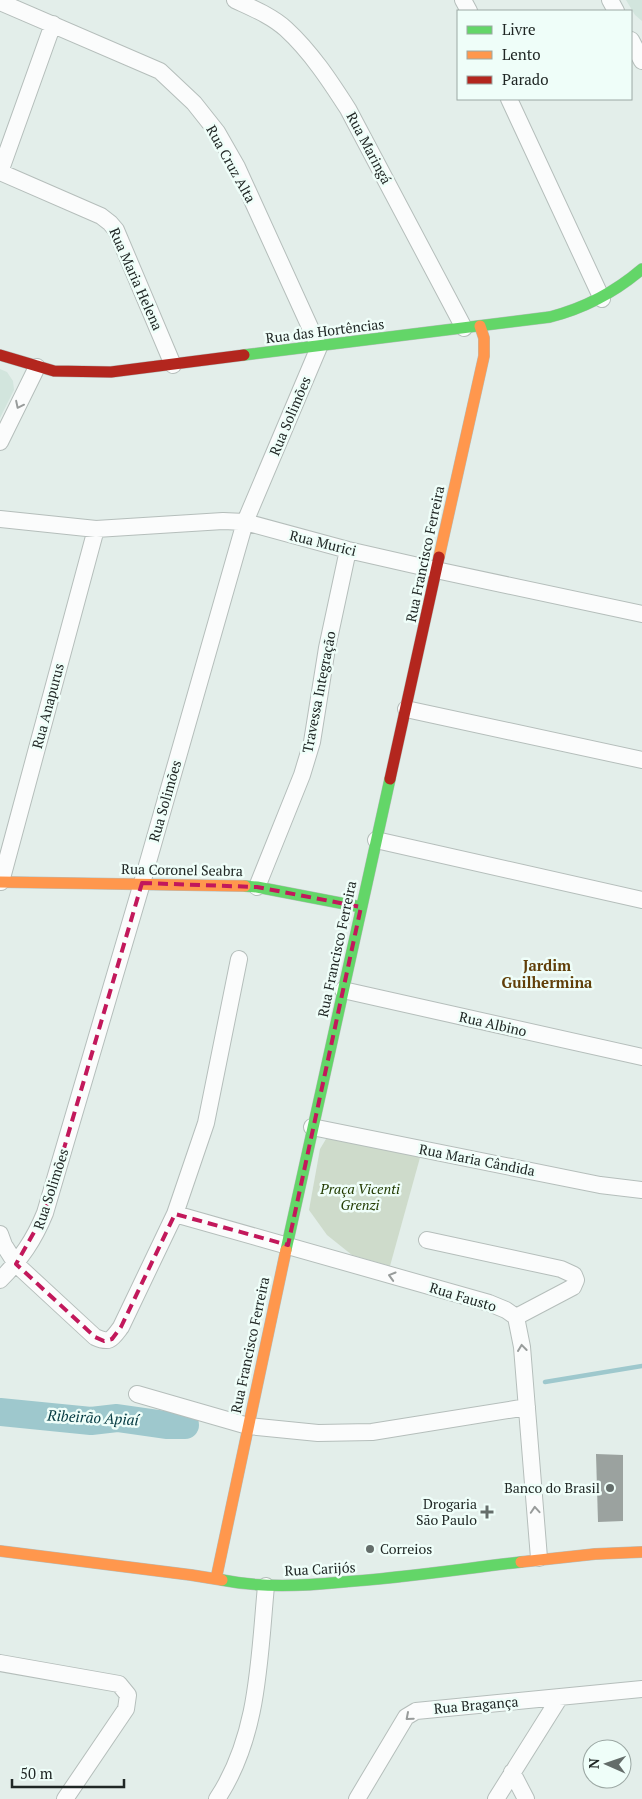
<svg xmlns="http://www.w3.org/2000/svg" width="642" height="1799" font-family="'PT Serif',serif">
<rect width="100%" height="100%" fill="#e3eeea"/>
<!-- built -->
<path fill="#d2e5dd" d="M626,0H642V21L635,15Z
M0,369L7,372L13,381L14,390L0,418Z"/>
<!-- green -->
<path fill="#cedbcb" d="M331,1135L421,1154L390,1266L352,1255L327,1235L309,1210L320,1149L326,1139Z"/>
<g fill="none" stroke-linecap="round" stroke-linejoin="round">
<!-- stream -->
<path stroke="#9ec8cd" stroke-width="4.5" d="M545,1382L642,1366"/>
<!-- river -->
<path stroke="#9ec8cd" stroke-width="28" d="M0,1412L91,1421L117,1418L166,1425H185"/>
</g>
<!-- building -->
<path fill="#9ba29f" d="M596,1454L623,1455V1521L598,1522Z"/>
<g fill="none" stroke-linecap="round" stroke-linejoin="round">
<!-- street casing -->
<g stroke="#b5bebb" stroke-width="18">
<path id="street" d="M235,0C252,8 272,16 286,29C311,52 330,81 348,109L464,328
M463,0L469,11
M610,0L616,11
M0,2L160,71L194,103L217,132L237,167L319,347L245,522L142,883L45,1213C34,1240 21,1259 0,1280
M631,40L642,61
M509,99L602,299
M0,172L101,216L110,223L116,230L173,365
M0,172L53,24
M0,442L37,367
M0,519L96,529L223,521L245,522L348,550L436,570L642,614
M406,709L642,760
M376,840L642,900
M1,882L96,529
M257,887L302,775L312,742L327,648L348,550
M343,990L642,1057
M312,1127L600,1185L642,1190
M175,1214L489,1303L506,1310L516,1317L522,1347L539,1558
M0,1234L4,1245L16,1264L95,1337C110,1344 112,1339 121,1327L175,1214L206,1123L239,959
M427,1240L561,1269L574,1275L576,1280L573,1287L516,1317
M137,1394L248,1426L318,1433L372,1432L527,1407
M0,1663L119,1684L128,1695L126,1709L65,1799
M512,1772L526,1799
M217,1799C259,1736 259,1659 266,1586
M357,1799L406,1717L416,1711L642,1689
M496,1799L560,1697"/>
</g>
<!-- fast casing -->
<g stroke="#b5bebb" stroke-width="12">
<path id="fast" d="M244,355L550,317C585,308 614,293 642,269
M245,886L257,887L361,907
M286,1250L390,779
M222,1580C262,1588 302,1586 343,1582C402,1578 461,1569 521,1562"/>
</g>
<!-- slow casing -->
<g stroke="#b5bebb" stroke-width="12">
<path id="slow" d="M439,557L484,356V338L480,326
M0,882L245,886
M0,1551L191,1575L222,1580
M521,1562L595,1554L642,1552
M216,1579L286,1250"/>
</g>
<!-- jam casing -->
<g stroke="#b5bebb" stroke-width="12">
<path id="jam" d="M0,355L54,371L111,372L244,355
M390,779L439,557"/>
</g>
<!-- street -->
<use href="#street" stroke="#fbfcfc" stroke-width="16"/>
<!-- fast -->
<use href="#fast" stroke="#63d668" stroke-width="11"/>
<!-- slow -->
<use href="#slow" stroke="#ff974d" stroke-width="11"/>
<!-- jam -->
<use href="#jam" stroke="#b3261e" stroke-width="11"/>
</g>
<!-- one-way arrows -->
<defs><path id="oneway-chevron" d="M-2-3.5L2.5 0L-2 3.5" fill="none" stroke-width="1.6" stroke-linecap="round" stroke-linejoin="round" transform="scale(1.25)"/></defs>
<g stroke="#989c9b">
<use href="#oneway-chevron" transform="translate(19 405) rotate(116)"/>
<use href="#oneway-chevron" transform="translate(392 1276) rotate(-164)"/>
<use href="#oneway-chevron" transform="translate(522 1348) rotate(-97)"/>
<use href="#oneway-chevron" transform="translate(535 1510) rotate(-94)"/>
<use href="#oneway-chevron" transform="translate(409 1717) rotate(139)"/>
</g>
<!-- marked area -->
<path fill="none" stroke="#c2185b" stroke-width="4" stroke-dasharray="10 6" stroke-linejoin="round" d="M142,883L257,887L361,907L288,1245L175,1214L121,1327L112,1339L104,1341L95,1337L16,1264L45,1213Z"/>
<!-- markers -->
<g fill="#646d6a" stroke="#effef9" stroke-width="2">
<circle cx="610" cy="1488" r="5"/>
<path d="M484.5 1504.5h5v5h5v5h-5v5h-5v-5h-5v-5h5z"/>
<circle cx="370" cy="1549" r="5"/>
</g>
<g text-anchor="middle" stroke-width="5" stroke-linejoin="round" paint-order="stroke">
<!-- street labels -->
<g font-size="14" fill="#202725" stroke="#effef9">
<text transform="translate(369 148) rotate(62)" y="5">Rua Maringá</text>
<text transform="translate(231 164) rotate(61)" y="5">Rua Cruz Alta</text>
<text transform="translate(136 279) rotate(66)" y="5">Rua Maria Helena</text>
<text transform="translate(325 331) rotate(-7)" y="5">Rua das Hortências</text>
<text transform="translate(290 416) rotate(-67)" y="5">Rua Solimões</text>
<text transform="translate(323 543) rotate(14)" y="5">Rua Murici</text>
<text transform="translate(425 554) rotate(-78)" y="5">Rua Francisco Ferreira</text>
<text transform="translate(319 692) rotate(-79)" y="5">Travessa Integração</text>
<text transform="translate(48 706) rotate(-75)" y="5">Rua Anapurus</text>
<text transform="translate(165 801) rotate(-74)" y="5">Rua Solimões</text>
<text transform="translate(182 870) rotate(1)" y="5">Rua Coronel Seabra</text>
<text transform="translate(337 949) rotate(-78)" y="5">Rua Francisco Ferreira</text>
<text transform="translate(493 1024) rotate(13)" y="5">Rua Albino</text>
<text transform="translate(477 1160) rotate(11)" y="5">Rua Maria Cândida</text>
<text transform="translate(51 1189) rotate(-72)" y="5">Rua Solimões</text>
<text transform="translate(463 1297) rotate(17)" y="5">Rua Fausto</text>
<text transform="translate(250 1345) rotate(-78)" y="5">Rua Francisco Ferreira</text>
<text transform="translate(320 1569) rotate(-3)" y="5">Rua Carijós</text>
<text transform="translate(476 1705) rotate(-5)" y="5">Rua Bragança</text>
</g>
<!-- park labels -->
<g font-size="14" font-style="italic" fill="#223b00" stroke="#effef9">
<text x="360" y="1194">Praça Vicenti<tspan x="360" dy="16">Grenzi</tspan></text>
</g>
<!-- poi labels -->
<g font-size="14" fill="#202725" stroke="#effef9" text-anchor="end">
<text x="600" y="1493">Banco do Brasil</text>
<text x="477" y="1509">Drogaria<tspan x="477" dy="16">São Paulo</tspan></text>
<text x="380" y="1554" text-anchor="start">Correios</text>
</g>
<!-- neighbourhood labels -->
<g font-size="15" font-weight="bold" fill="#613f09" stroke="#effef9">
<text x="547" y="971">Jardim<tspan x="547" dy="17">Guilhermina</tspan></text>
</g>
<!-- water labels -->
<g font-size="15" font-style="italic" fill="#043941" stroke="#effef9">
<text transform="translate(93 1418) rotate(3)" y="5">Ribeirão Apiaí</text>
</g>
</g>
<!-- legend -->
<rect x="457" y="10" width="175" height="90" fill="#effef9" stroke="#9ca8a4"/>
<rect x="467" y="26" width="25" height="8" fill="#63d668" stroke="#9ca8a4"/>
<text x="502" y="35" font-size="15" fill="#202725">Livre</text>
<rect x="467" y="51" width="25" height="8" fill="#ff974d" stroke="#9ca8a4"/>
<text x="502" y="60" font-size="15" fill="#202725">Lento</text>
<rect x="467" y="76" width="25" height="8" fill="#b3261e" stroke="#9ca8a4"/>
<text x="502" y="85" font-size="15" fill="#202725">Parado</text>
<!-- north arrow -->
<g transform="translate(607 1764) rotate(272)"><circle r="24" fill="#effef9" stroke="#9ca8a4"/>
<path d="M0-4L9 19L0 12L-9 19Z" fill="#646d6a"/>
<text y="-8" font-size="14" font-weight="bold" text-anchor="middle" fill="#202725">N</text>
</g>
<!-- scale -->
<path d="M12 1779v8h112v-8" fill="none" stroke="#202725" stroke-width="2.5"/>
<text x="20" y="1779" font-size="15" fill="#202725" stroke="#effef9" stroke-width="4" paint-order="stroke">50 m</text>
</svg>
